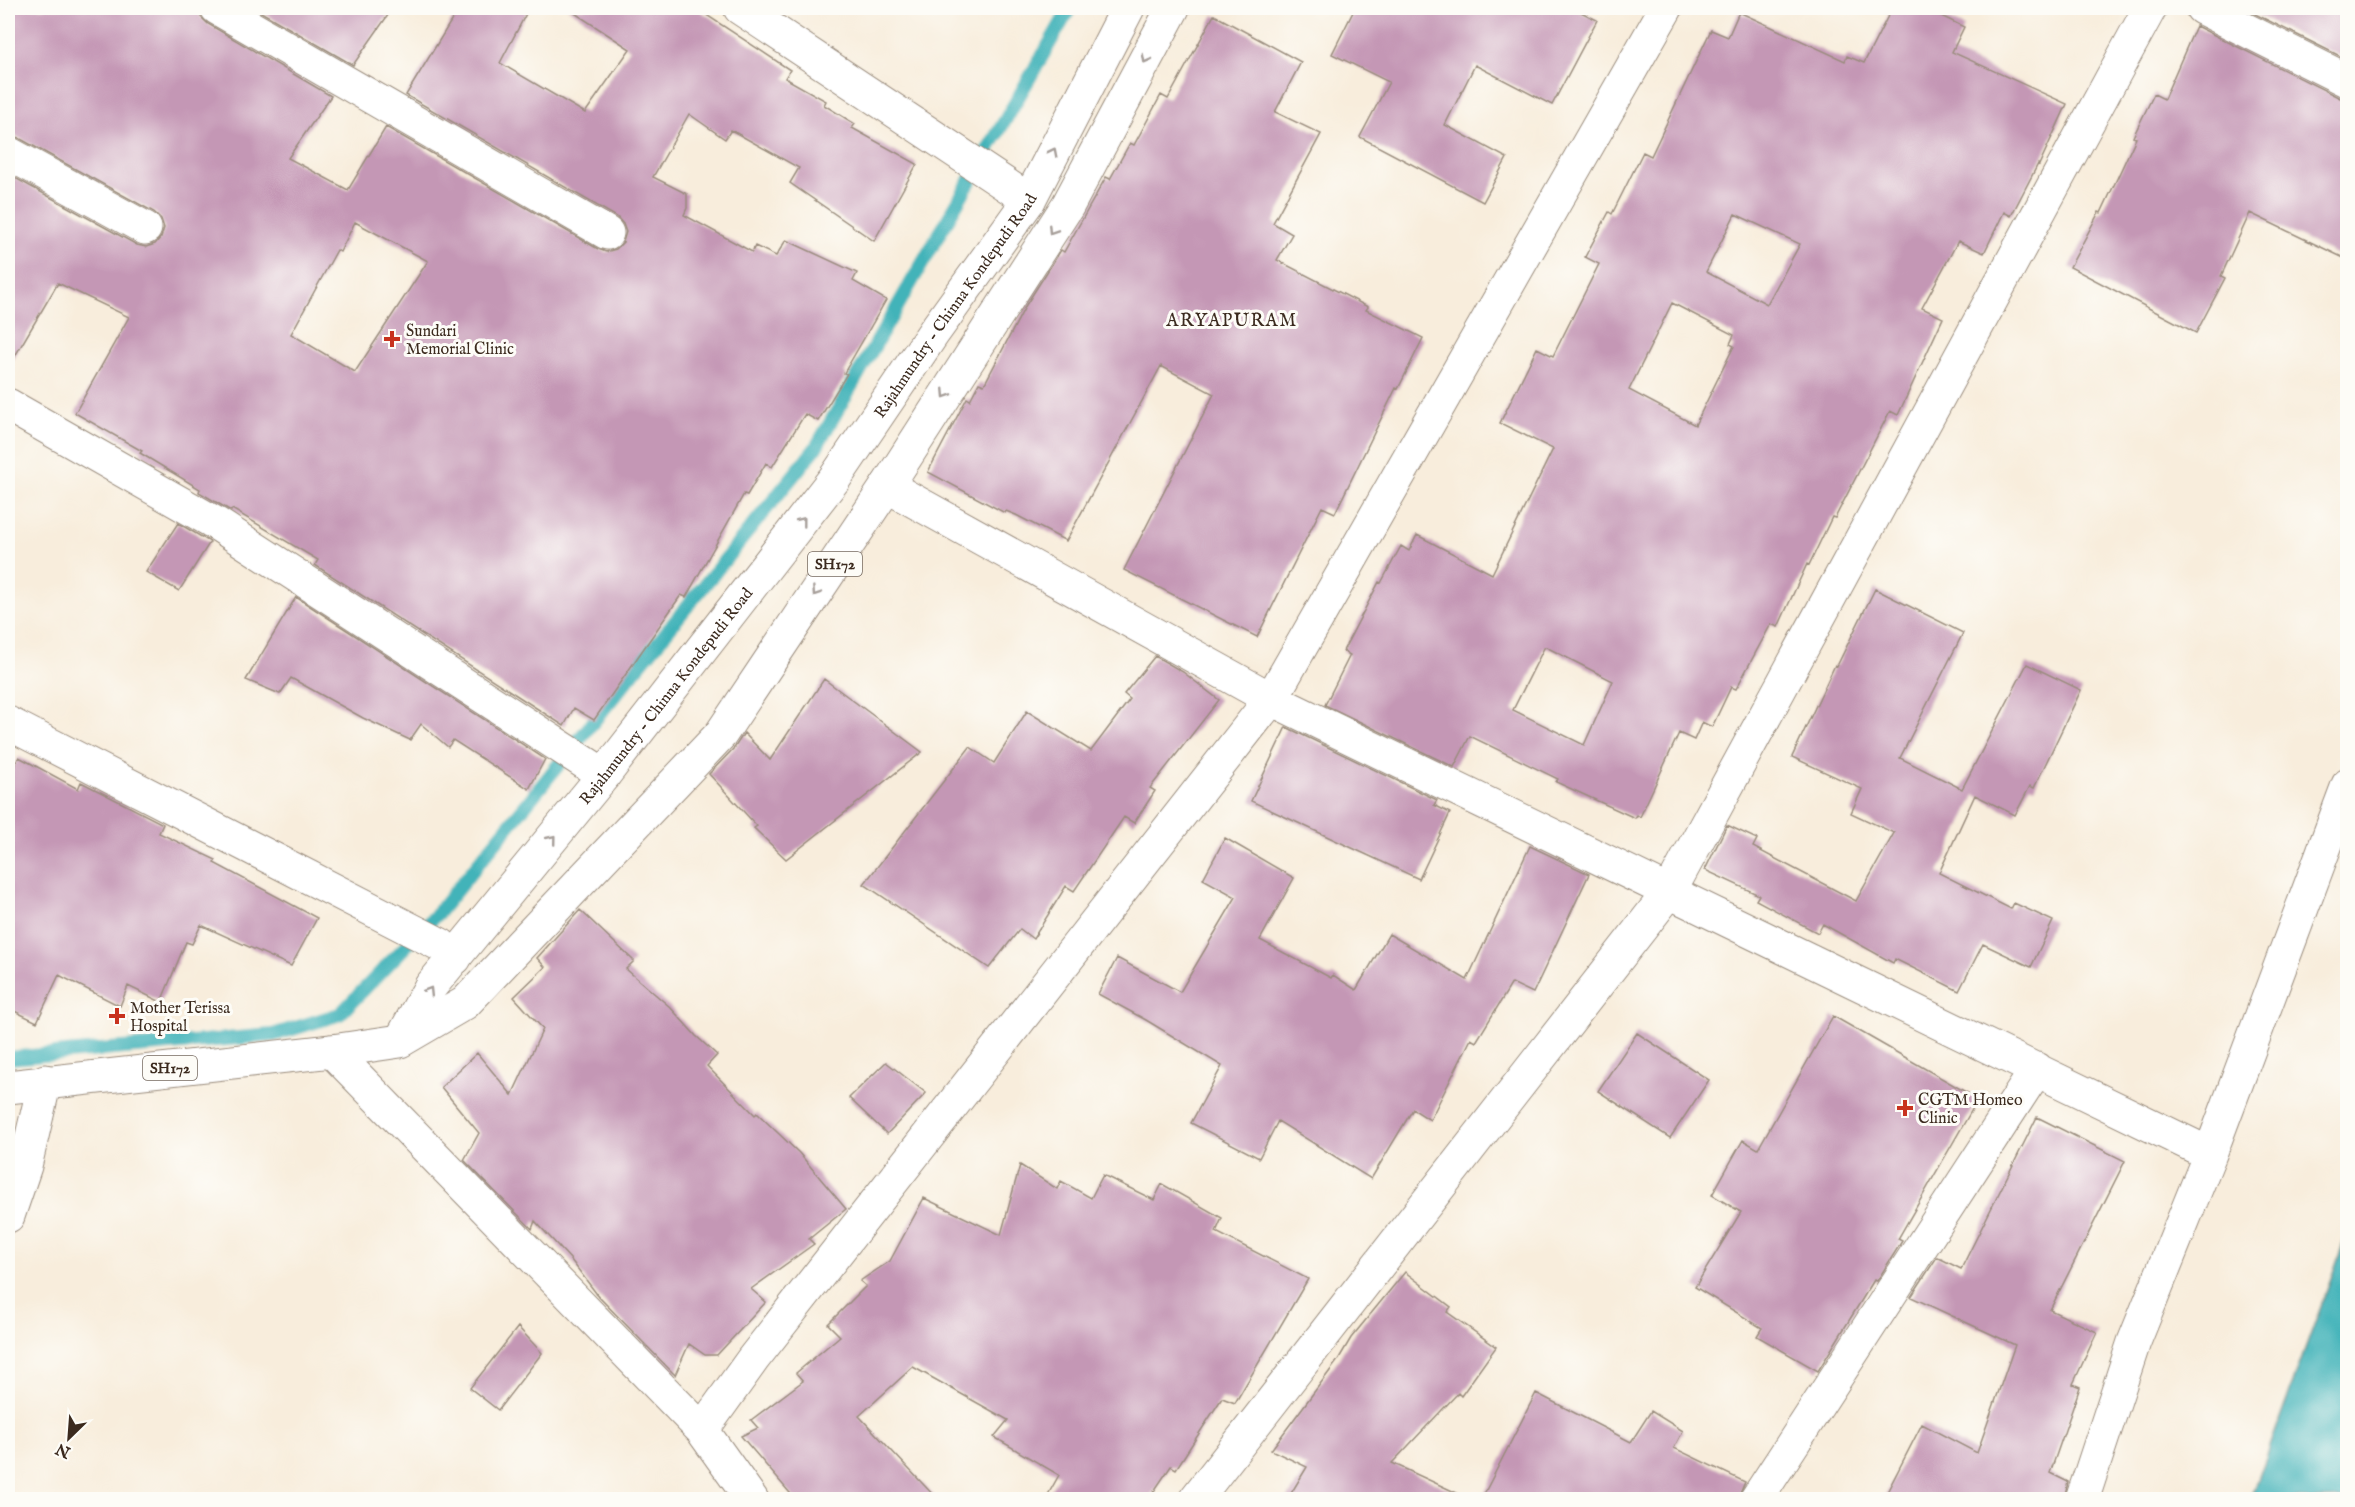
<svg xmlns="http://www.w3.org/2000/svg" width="2355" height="1507" font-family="'IM FELL English',serif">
<rect width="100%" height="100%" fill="#fdfcf7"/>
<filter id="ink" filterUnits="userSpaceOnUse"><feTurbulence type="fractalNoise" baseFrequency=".0167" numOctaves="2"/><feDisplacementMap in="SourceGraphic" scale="12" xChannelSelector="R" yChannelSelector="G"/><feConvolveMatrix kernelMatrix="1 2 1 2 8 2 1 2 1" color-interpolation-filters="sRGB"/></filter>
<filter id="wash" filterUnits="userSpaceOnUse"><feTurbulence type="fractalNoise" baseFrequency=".008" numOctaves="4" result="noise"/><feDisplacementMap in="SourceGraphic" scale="24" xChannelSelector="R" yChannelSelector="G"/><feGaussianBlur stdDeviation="1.35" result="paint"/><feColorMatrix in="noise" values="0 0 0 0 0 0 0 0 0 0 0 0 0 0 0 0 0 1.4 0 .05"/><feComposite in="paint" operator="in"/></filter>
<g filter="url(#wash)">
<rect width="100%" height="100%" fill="#f8eddc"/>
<!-- water -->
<path fill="#42b3b9" stroke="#3e6e6c" stroke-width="1.5" d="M2347,1233V1499H2251L2335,1267Z"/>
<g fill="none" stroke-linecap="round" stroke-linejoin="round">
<!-- stream -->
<path stroke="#42b3b9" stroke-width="14" d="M8,1058L273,1035L340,1014L438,913L815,449L1070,8"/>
</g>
<g id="blocks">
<!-- building -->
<path fill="#c497b5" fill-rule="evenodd" d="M8,8H198L201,17L208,24L331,96L288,158L348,190L386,127L598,249L606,252L616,249L623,242L626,232L623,224L617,217L406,95L459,8H529L500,63L585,113L630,49L567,8H696L790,70L785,78L826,101L824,105L855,124L852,128L917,164L874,241L790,183L799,168L731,130L725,139L689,114L653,177L687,194V208L684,215L752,252L755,246L776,256L786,240L857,273L853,281L886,300L844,373L847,374L818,421L805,414L772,467L766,463L747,495L744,494L686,597L681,595L594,720L574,708L564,726L315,565L318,560L232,509L231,511L199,492L200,489L140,453L142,451L75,413L129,317L58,283L8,368V174L137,245L146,247L155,244L161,237L164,228L161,219L154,212L17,137L8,134ZM355,222L428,261L355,372L291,334L337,250L340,252Z
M254,8H393L353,65Z
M1355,8H1573L1597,20L1552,105L1475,65L1445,125L1507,158L1483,202L1360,137L1389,82L1332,54Z
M1892,8H1925L1964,27L1952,52L2067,104L2039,165L2038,164L2011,216L2004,212L1984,253L1958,241L1922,308L1943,318L1898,415L1890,411L1835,518L1832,517L1809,565L1807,564L1778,627L1771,624L1736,689L1731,687L1712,727L1702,722L1694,740L1679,733L1640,817L1637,815L1635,818L1556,782L1558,779L1470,736L1454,767L1325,705L1350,655L1343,651L1379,582L1381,583L1401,546L1409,551L1417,535L1492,574L1553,449L1500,423L1537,348L1553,356L1599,264L1585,257L1609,212L1612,214L1643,152L1651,156L1711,30L1728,37L1739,12L1845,61L1847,56L1864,63ZM1735,214L1800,244L1767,304L1706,272ZM1672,303L1734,335L1730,344L1734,346L1695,425L1629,390ZM1546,647L1613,681L1584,745L1513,710L1544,648Z
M2243,8H2348V60Z
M1214,15L1301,62L1275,112L1321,134L1273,223L1292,234L1277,260L1368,307L1366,310L1423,338L1398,389L1396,388L1335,513L1322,507L1257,637L1124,570L1214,394L1161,366L1066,541L1016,515L1006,511L1005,513L928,472L967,398L970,400L979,383L984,385L1026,305L1061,250L1064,252L1106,177L1110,179L1130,143L1134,145L1161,95L1168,99Z
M2196,26L2340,98L2348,99V260L2250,213L2221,276L2225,278L2196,333L2070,267L2099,212L2101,213L2136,138L2133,137L2154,94L2164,99Z
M178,523L210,542L179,591L146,572Z
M1875,589L1963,633L1900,758L1962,789L2027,664L2081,690L2034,788L2030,786L2015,815L1975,795L1939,873L2011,909L2014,903L2053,921L2031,967L1983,944L1959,991L1895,959L1893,963L1823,924L1818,933L1756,900L1759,895L1705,870L1727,825L1757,839L1753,847L1856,901L1894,833L1851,813L1862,789L1792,757L1835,665L1837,666Z
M296,597L545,759L529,789L453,740L448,747L421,724L410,740L363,718L291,678L280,694L246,680Z
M1155,656L1183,672L1219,700L1150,788L1155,791L1134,823L1124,817L1074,891L1066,886L1033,939L1020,929L989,968L864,884L970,747L994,763L1027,711L1091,751L1130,699L1124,694Z
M824,679L922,752L786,859L754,828L757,826L709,774L735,747L744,733L770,760Z
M1286,727L1437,800L1434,805L1450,813L1419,879L1251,801Z
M19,757L78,789L81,782L163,824L159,833L216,860L214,863L317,918L291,966L201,925L192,944L186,942L161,1002L128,986L120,1006L59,975L37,1022L8,1008V777Z
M1225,838L1294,878L1260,940L1331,978L1333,975L1356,990L1389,934L1467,980L1530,846L1589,874L1533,993L1512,983L1476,1042L1471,1039L1430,1120L1413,1109L1371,1179L1278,1121L1259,1158L1191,1123L1222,1066L1146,1020L1098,994L1117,958L1180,992L1236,897L1203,879Z
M580,910L634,961L626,969L670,1007L696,1036L717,1055L707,1066L755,1115L757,1113L799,1153L846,1209L809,1239L814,1244L751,1289L766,1302L717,1355H705L689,1344L675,1375L599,1297L571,1260L535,1221L532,1229L464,1160L479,1133L441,1087L477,1053L512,1095L543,1029L514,997L545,967L537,958Z
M1833,1016L1978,1099L1898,1239L1902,1241L1877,1281L1874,1280L1818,1371L1757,1336L1762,1328L1695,1287L1741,1212L1712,1195L1743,1140L1758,1149Z
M1637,1033L1709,1080L1670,1138L1598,1091Z
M886,1062L926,1093L887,1134L849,1098Z
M2037,1117L2125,1161L2050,1310L2097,1332L2073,1384L2080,1387L2050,1473L2068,1482L2064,1500H1883L1922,1424L1977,1453L2015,1345L1911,1297L1937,1257L1961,1269Z
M1020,1165L1057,1189L1061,1181L1091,1198L1103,1175L1154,1200L1162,1184L1222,1218L1216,1232L1308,1279L1235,1403L1222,1398L1176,1469L1171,1466L1148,1500H1045L1059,1475L994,1437L1008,1420L913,1367L859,1416L938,1500H796L741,1436L758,1428L751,1420L803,1381L796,1373L840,1336L828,1324L866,1286L860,1281L890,1261L924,1198L1001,1235Z
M1405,1272L1451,1307L1447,1312L1496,1347L1461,1396L1458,1393L1392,1463L1472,1500H1287L1307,1467L1271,1450L1338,1360L1351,1338Z
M518,1327L542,1353L498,1410L470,1388Z
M1536,1393L1631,1442L1651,1411L1683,1431L1674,1448L1745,1482L1737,1500H1481Z"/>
</g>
</g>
<g filter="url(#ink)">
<use href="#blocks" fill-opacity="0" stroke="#9a8c7d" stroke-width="1.5"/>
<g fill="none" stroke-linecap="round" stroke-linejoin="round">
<!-- minor casing -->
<g stroke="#9a8c7d" stroke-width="35">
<path id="minor" d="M217,8L607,233
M740,8L1029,200
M2202,8L2348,81
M8,153L145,228
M8,405L217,524L604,775
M887,486L1271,699L2210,1154
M8,723L441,945L455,958
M332,1051L702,1430L752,1500
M8,1216L25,1166L45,1081
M702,1430L753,1359L1271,699L1666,8
M1195,1500L1670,891L2150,8
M1756,1500L2037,1069
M2082,1500L2134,1342L2210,1154L2348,785"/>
</g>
<!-- primary casing -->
<g stroke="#9a8c7d" stroke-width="35">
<g id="primary">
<path id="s1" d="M401,1040L431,986L604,775L835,478L934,332L1029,200L1128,8"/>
<path d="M8,1087L332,1051L400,1041L465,1003L721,734L887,486L1068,205L1173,8"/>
</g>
</g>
<!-- minor -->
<use href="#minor" stroke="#fff" stroke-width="33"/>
<!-- primary -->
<use href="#primary" stroke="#fff" stroke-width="33"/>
</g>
<!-- one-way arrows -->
<defs><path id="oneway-chevron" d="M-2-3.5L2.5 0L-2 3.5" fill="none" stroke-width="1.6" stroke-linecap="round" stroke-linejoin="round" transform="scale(1.5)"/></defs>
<g stroke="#a79f9a">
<use href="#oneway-chevron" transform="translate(1146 59) rotate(118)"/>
<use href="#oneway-chevron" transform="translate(1053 152) rotate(-63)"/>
<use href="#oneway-chevron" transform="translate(1052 230) rotate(123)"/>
<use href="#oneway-chevron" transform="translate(946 394) rotate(123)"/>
<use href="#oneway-chevron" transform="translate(802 521) rotate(-52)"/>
<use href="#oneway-chevron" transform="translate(816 592) rotate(124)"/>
<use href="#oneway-chevron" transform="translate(552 839) rotate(-51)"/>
<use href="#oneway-chevron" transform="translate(429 991) rotate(-58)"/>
</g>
</g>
<!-- markers -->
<g fill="#c8321e" stroke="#fdfcf7" stroke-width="2">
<path d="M389 330h6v6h6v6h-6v6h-6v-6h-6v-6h6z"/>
<path d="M114 1007h6v6h6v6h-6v6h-6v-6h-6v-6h6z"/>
<path d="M1902 1099h6v6h6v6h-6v6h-6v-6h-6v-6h6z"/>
</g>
<g text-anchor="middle" stroke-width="6" stroke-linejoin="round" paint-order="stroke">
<!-- shield labels -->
<g fill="#fdfcf7" stroke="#75695f" stroke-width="1.5">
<rect x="808" y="552" width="54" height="24" rx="4.5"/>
<rect x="143" y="1056" width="54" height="24" rx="4.5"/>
</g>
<g font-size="15" font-weight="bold" fill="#3b2a1e">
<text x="835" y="569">SH172</text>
<text x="170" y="1073">SH172</text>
</g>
<!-- street labels -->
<g font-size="16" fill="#3b2a1e" stroke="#fdfcf7">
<text dy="6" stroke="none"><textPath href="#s1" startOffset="921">Rajahmundry - Chinna Kondepudi Road</textPath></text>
<text dy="6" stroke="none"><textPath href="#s1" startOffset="435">Rajahmundry - Chinna Kondepudi Road</textPath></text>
</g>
<!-- poi labels -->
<g font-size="16" fill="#3b2a1e" stroke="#fdfcf7" text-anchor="start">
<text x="406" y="336">Sundari<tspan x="406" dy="18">Memorial Clinic</tspan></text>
<text x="130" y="1013">Mother Terissa<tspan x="130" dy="18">Hospital</tspan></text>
<text x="1918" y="1105">CGTM Homeo<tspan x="1918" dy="18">Clinic</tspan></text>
</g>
<!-- neighbourhood labels -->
<g font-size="18" letter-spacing="1.5" fill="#3b2a1e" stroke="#fdfcf7">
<text x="1232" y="326">ARYAPURAM</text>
</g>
</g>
<!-- margin -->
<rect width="2355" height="1507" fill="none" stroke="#fdfcf7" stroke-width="30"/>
<!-- north arrow -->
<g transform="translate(69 1438) rotate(205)" stroke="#fdfcf7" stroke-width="4.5" paint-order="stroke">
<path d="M0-4.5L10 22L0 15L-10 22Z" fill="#3b2a1e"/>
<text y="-9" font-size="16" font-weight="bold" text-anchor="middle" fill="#3b2a1e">N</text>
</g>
</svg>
